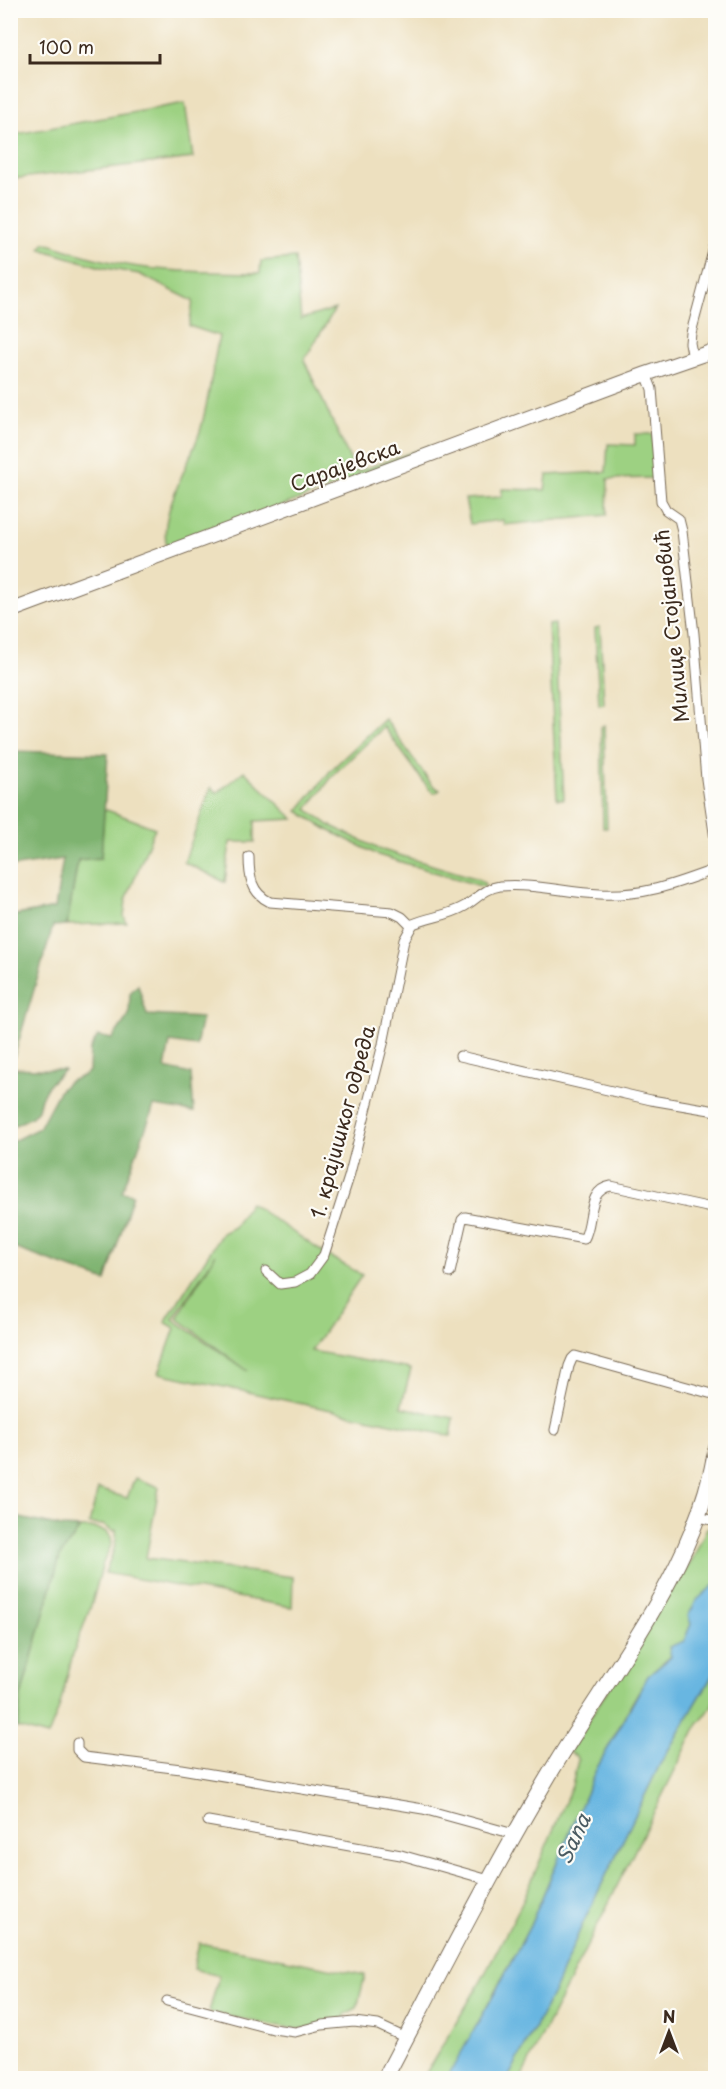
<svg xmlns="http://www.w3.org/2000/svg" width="726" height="2089" font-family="'Playpen Sans',sans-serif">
<rect width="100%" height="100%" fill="#fdfcf7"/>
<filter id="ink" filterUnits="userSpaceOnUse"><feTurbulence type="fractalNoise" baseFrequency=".0167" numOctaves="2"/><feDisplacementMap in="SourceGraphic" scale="12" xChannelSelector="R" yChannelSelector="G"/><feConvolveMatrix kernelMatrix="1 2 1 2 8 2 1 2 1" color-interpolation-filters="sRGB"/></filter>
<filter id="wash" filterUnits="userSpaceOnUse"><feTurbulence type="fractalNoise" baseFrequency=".008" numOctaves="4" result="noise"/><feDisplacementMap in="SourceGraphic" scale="24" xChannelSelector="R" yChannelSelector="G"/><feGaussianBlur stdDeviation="1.35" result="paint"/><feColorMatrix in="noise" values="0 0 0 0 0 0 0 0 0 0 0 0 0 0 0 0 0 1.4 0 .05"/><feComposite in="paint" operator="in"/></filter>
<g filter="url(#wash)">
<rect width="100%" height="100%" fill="#ede0bf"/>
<!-- green -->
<path fill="#9dd182" stroke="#6c7e50" stroke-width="1.5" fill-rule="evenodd" d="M185,103L193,158L11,179V135Z
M45,243C65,249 84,256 103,260C154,273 209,272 260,273L261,261L295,258L301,319L335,309L304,360L356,472L430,446L433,450L168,548C155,518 193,458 201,428C209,398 213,366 219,336L189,326L193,301L139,274L101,267L40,249Z
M635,434H653L655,478L608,479L607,515L504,525L503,520L470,524L465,499L502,497V489L545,490L547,475L606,472L608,444L635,445Z
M555,624L564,799H557L548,625Z
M600,627L604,704L599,705L595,628Z
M385,719L432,785L440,790L435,793L429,789L384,727L335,773L307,809L329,825L379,849L478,879L485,884L484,887L378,855L328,830L298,811L331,770Z
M604,725L607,828H603L601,727Z
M244,771L294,819L255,821V842H230L225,882L184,862L211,787L217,793Z
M104,809L155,828L126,900L124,917L127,923L67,925L78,860L101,858Z
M250,1203L327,1255L362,1275L311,1351L411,1369L401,1407L454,1418L451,1436L159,1373L175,1328L165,1322L222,1233L234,1227ZM216,1254L177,1318L248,1371L173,1319Z
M135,1478L159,1487L146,1558L293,1577L292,1607L105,1573C110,1558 118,1545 116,1530L113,1531L103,1525L89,1524L98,1489L127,1498Z
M715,1523V1584L691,1624L684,1641L671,1656L648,1676L633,1701L596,1770L530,1926L454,2068L447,2078H423L481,1981L521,1905L572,1786L578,1760L576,1756L569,1752L675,1582L690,1564L707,1528Z
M80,1528H95L107,1532L111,1537L112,1543L103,1563L92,1603L73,1654L59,1708L48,1736L18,1728L21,1696L60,1556Z
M715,1671C715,1699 718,1702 698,1724L521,2078H508L553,1993L582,1925L660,1764Z
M199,1943L365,1975L357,2008L345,2014L344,2021L302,2029L284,2028L209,2012L219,1976L193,1969Z"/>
<!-- forest -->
<path fill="#7eb370" stroke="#5c6e47" stroke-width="1.5" d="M11,751L108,754L101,858L78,860L67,925L53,926L11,1067V916L55,908L63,859L11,867Z
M138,985L147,1015L202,1018L196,1046L170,1042L165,1068L191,1074L194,1112L154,1106L122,1192L133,1194L106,1281L11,1247V1142L39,1128L59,1091L68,1082L85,1075L89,1071L90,1049L98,1036L112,1039L129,1015L130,993Z
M11,1068L64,1070L49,1084L41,1098L38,1110L32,1117L11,1127Z
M11,1516L62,1527L80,1528L60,1556L21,1696L18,1728L10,1726Z"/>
<!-- water -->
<path fill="#67b6e1" stroke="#517080" stroke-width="1.5" d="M715,1584V1671L660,1764L582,1925L553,1993L508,2078H447L496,1991L530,1926L596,1770L648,1676L671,1657L669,1647L684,1641L691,1624L688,1616L697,1600Z"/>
</g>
<g filter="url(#ink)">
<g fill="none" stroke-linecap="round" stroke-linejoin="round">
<!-- street casing -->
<g stroke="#796a56" stroke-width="11">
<path id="street" d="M693,358L690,343L691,333L716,240
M646,374L652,389L661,501L666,510L679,519L682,531L694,634L706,779L716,846
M249,857C249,876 251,893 270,902L392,912L402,917L411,926
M460,1056L651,1100L716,1111
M266,1271L280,1284L295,1282L310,1274L324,1255L349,1177L383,1044L404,940L413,924C430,917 448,916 465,906C477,899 485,888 500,886C534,883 567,893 600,894C645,896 675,884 716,869
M450,1273L462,1220L465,1217L584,1239C594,1222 586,1190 611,1186L716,1209
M555,1430L569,1366L572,1359L575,1356L716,1395
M699,1517L711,1520L716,1518
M77,1743V1750L84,1757L181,1769L423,1809L514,1834
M208,1821L401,1855L489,1880
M167,2001L273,2029L295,2032L322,2025L354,2022L378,2025L406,2038"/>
</g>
<!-- secondary casing -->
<g stroke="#796a56" stroke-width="16">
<path id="secondary" d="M10,611L646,374L716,350"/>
</g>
<!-- primary casing -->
<g stroke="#796a56" stroke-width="17">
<path id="primary" d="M385,2078C438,1977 490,1874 549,1775C611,1670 695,1572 716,1449"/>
</g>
<!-- street -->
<use href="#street" stroke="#fff" stroke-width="9"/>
<!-- secondary -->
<use href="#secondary" stroke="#fff" stroke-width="14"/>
<!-- primary -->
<use href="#primary" stroke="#fff" stroke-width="15"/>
</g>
</g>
<g text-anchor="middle" stroke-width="4.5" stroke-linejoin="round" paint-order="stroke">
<!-- street labels -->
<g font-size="20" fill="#3b2a1e" stroke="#fdfcf7">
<text transform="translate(345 466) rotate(-20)" y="7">Сарајевска</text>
<text transform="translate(672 626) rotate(-96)" y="7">Милице Стојановић</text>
<text transform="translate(343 1122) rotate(-75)" y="7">1. крајишког одреда</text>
</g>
<!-- water labels -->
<g font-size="21" font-style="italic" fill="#4a5b62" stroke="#fdfcf7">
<text transform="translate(574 1839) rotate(-65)" y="7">Sana</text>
</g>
</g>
<!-- margin -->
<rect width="726" height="2089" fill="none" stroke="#fdfcf7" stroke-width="36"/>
<!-- north arrow -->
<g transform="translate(669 2032)" stroke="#fdfcf7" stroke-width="4.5" paint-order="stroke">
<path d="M0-4.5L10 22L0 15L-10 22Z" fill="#3b2a1e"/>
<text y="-9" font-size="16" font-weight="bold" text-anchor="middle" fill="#3b2a1e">N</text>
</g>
<!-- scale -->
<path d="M30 54v9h130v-9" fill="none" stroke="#3b2a1e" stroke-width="3"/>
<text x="39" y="54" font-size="18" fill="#3b2a1e" stroke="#fdfcf7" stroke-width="4.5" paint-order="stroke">100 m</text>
</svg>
